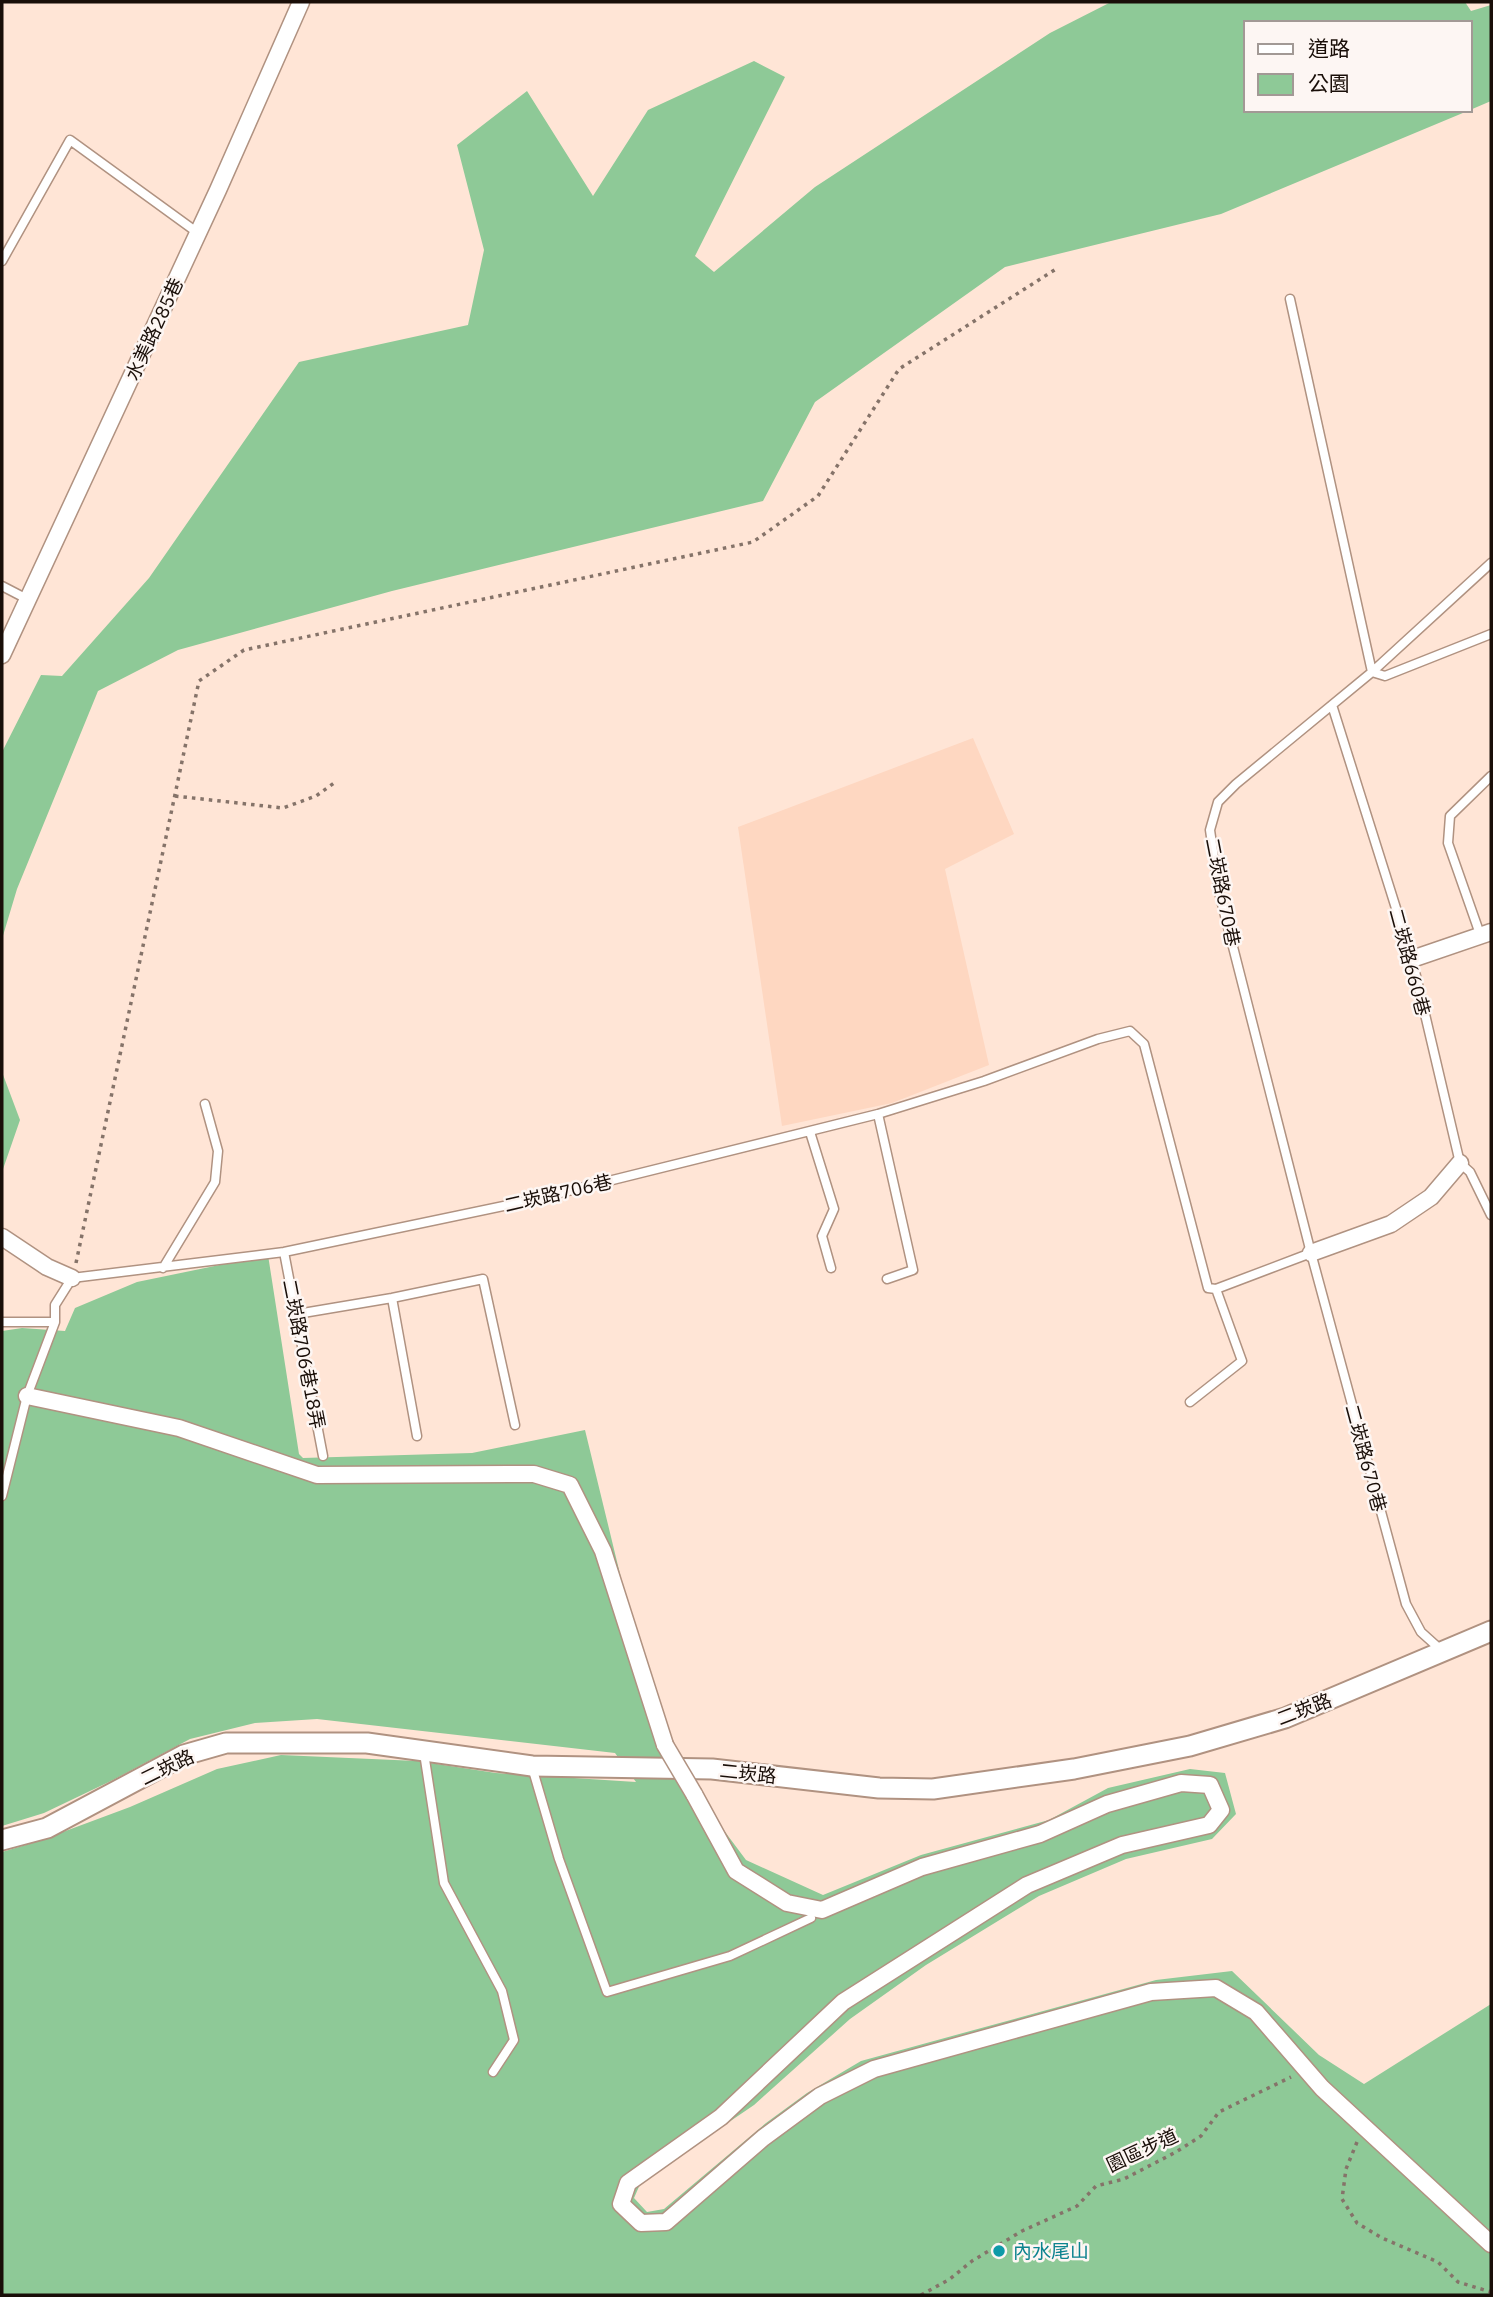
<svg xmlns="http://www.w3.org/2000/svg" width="1493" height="2297" font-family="'IBM Plex Sans','Noto Sans TC',sans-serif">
<rect width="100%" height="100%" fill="#ffe5d6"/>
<!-- built -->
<path fill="#fed7c1" d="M973,738L1014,834L945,869L989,1065L892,1103L782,1126L738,827Z"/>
<!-- green -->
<path fill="#8ec997" d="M1111,2H1465L1471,11L1491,5V101L1470,110V23H1246V110H1470L1221,214L1005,267L815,402L763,501L392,591L178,650L98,691L17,889L2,939V752L41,675L62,676L149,578L299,362L468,325L484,250L457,145L527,91L593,196L648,110L754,61L785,77L695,256L714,272L815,187L1050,33Z
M2,1072L20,1120L2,1172Z
M268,1255L299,1454L303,1458L472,1453L585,1430L621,1578L677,1755L699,1797L746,1860L823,1895L921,1855L1049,1820L1108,1788L1190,1769L1225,1773L1236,1814L1212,1839L1126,1859L1039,1896L926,1965L850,2019L754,2105L641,2182L634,2198L647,2212L664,2209L766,2123L807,2093L861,2061L1156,1980L1232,1971L1319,2055L1364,2084L1491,2004V2295H2V1852L36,1842L130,1807L217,1769L281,1755L417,1761L496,1773L636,1782L615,1753L317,1719L255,1723L190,1739L113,1780L44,1813L2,1826V1331L22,1328L65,1331L75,1308L137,1282Z"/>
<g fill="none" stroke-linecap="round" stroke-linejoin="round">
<!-- service casing -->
<g stroke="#b09281" stroke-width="11">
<path id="service" d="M2,261L70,140L198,233
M1290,299L1372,672L1385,676L1491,634
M2,586L29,600
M1332,705L1412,959L1460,1163L1470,1172L1491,1215
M1481,937L1448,843L1450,816L1491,776
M878,1114L913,1270L887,1279
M810,1132L834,1209L822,1236L831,1268
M284,1252L323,1456
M163,1268L215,1182L218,1151L205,1104
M392,1298L417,1436
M297,1314L392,1298L483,1279L515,1425
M2,1322H55
M1190,1402L1242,1361L1216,1289
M2,1496L27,1396L55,1322V1305L72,1278L284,1252L532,1200L878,1114L984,1081L1098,1039L1130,1031L1144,1044L1208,1288L1216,1289L1311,1253
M1441,1650L1421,1632L1406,1604L1311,1253L1219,892L1210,830L1218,802L1236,784L1372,672L1491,563
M424,1753L444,1883L502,1991L514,2040L493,2072
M532,1767L559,1859L607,1992L730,1956L811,1918"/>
</g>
<!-- minor casing -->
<g stroke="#b09281" stroke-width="19">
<path id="minor" d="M2,655L218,190L301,2
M1412,959L1491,932
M2,1237L47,1267L72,1278
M1311,1253L1391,1224L1431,1197L1460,1163
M27,1396L179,1428L317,1475L534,1474L570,1485L603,1551L665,1745
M694,1794L736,1871L787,1903L822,1910L922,1867L1040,1834L1107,1804L1181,1783L1210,1785L1221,1810L1209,1825L1122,1845L1027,1885L843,2002L721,2117L628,2183L621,2204L641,2223L666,2222L763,2138L820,2096L874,2069L1151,1992L1216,1988L1256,2012L1322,2088L1491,2244"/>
</g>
<!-- tertiary casing -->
<g stroke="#b09281" stroke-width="23">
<path id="tertiary" d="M2,1840L47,1828L184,1755L226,1743H367L532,1766L712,1769L879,1788L933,1789L1074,1769L1190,1746L1285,1718L1491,1631"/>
</g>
<!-- path -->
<path stroke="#857369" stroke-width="3.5" stroke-dasharray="3.5 5" stroke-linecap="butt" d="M175,796L283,808L316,796L334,783
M76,1263L199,681L244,650L753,542L818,496L899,369L1056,269
M1357,2142L1346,2169L1342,2199L1357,2223L1382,2238L1438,2262L1458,2282L1491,2292
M921,2295L950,2279L972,2261L1022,2231L1077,2206L1096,2186L1124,2179L1176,2152L1201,2136L1219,2112L1291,2077"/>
<!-- service -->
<use href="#service" stroke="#fff" stroke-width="8"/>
<!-- minor -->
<use href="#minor" stroke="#fff" stroke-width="16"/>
<!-- tertiary -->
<use href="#tertiary" stroke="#fff" stroke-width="19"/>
<!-- minor-bridge casing -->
<g stroke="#b09281" stroke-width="19" stroke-linecap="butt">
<path id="minor-bridge" d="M665,1745L694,1794"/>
</g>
<!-- minor-bridge -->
<use href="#minor-bridge" stroke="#fff" stroke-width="16"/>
</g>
<!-- markers -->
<circle fill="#0f9aa8" stroke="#fdf6f3" stroke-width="2.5" cx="999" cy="2251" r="7"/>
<g text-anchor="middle" stroke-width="5" stroke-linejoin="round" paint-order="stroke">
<!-- street labels -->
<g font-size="19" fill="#190e08" stroke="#fdf6f3">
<text transform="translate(154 329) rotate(-65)" y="7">水美路285巷</text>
<text transform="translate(1223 892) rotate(79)" y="7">二崁路670巷</text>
<text transform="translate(1410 962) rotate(75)" y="7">二崁路660巷</text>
<text transform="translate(558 1193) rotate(-13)" y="7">二崁路706巷</text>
<text transform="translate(304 1354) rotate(79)" y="7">二崁路706巷18弄</text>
<text transform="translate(1366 1458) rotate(75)" y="7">二崁路670巷</text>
<text transform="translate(1304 1709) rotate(-21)" y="7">二崁路</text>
<text transform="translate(167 1767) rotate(-26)" y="7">二崁路</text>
<text transform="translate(748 1773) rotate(6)" y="7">二崁路</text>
<text transform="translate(1142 2150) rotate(-25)" y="7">園區步道</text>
</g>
<!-- culture labels -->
<g font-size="19" fill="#0d838f" stroke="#fdf6f3" text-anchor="start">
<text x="1013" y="2258">內水尾山</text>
</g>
</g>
<!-- border -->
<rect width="1493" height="2297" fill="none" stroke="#190e08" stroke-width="7"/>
<!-- legend -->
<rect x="1244" y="21" width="228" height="91" fill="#fdf6f3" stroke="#a29995" stroke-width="2"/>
<rect x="1258" y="44" width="35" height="10" fill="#ffffff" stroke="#a29995" stroke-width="2"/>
<text x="1308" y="56" font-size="21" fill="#190e08">道路</text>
<rect x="1258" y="74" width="35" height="21" fill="#8ec997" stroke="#a29995" stroke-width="2"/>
<text x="1308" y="91" font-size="21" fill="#190e08">公園</text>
</svg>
